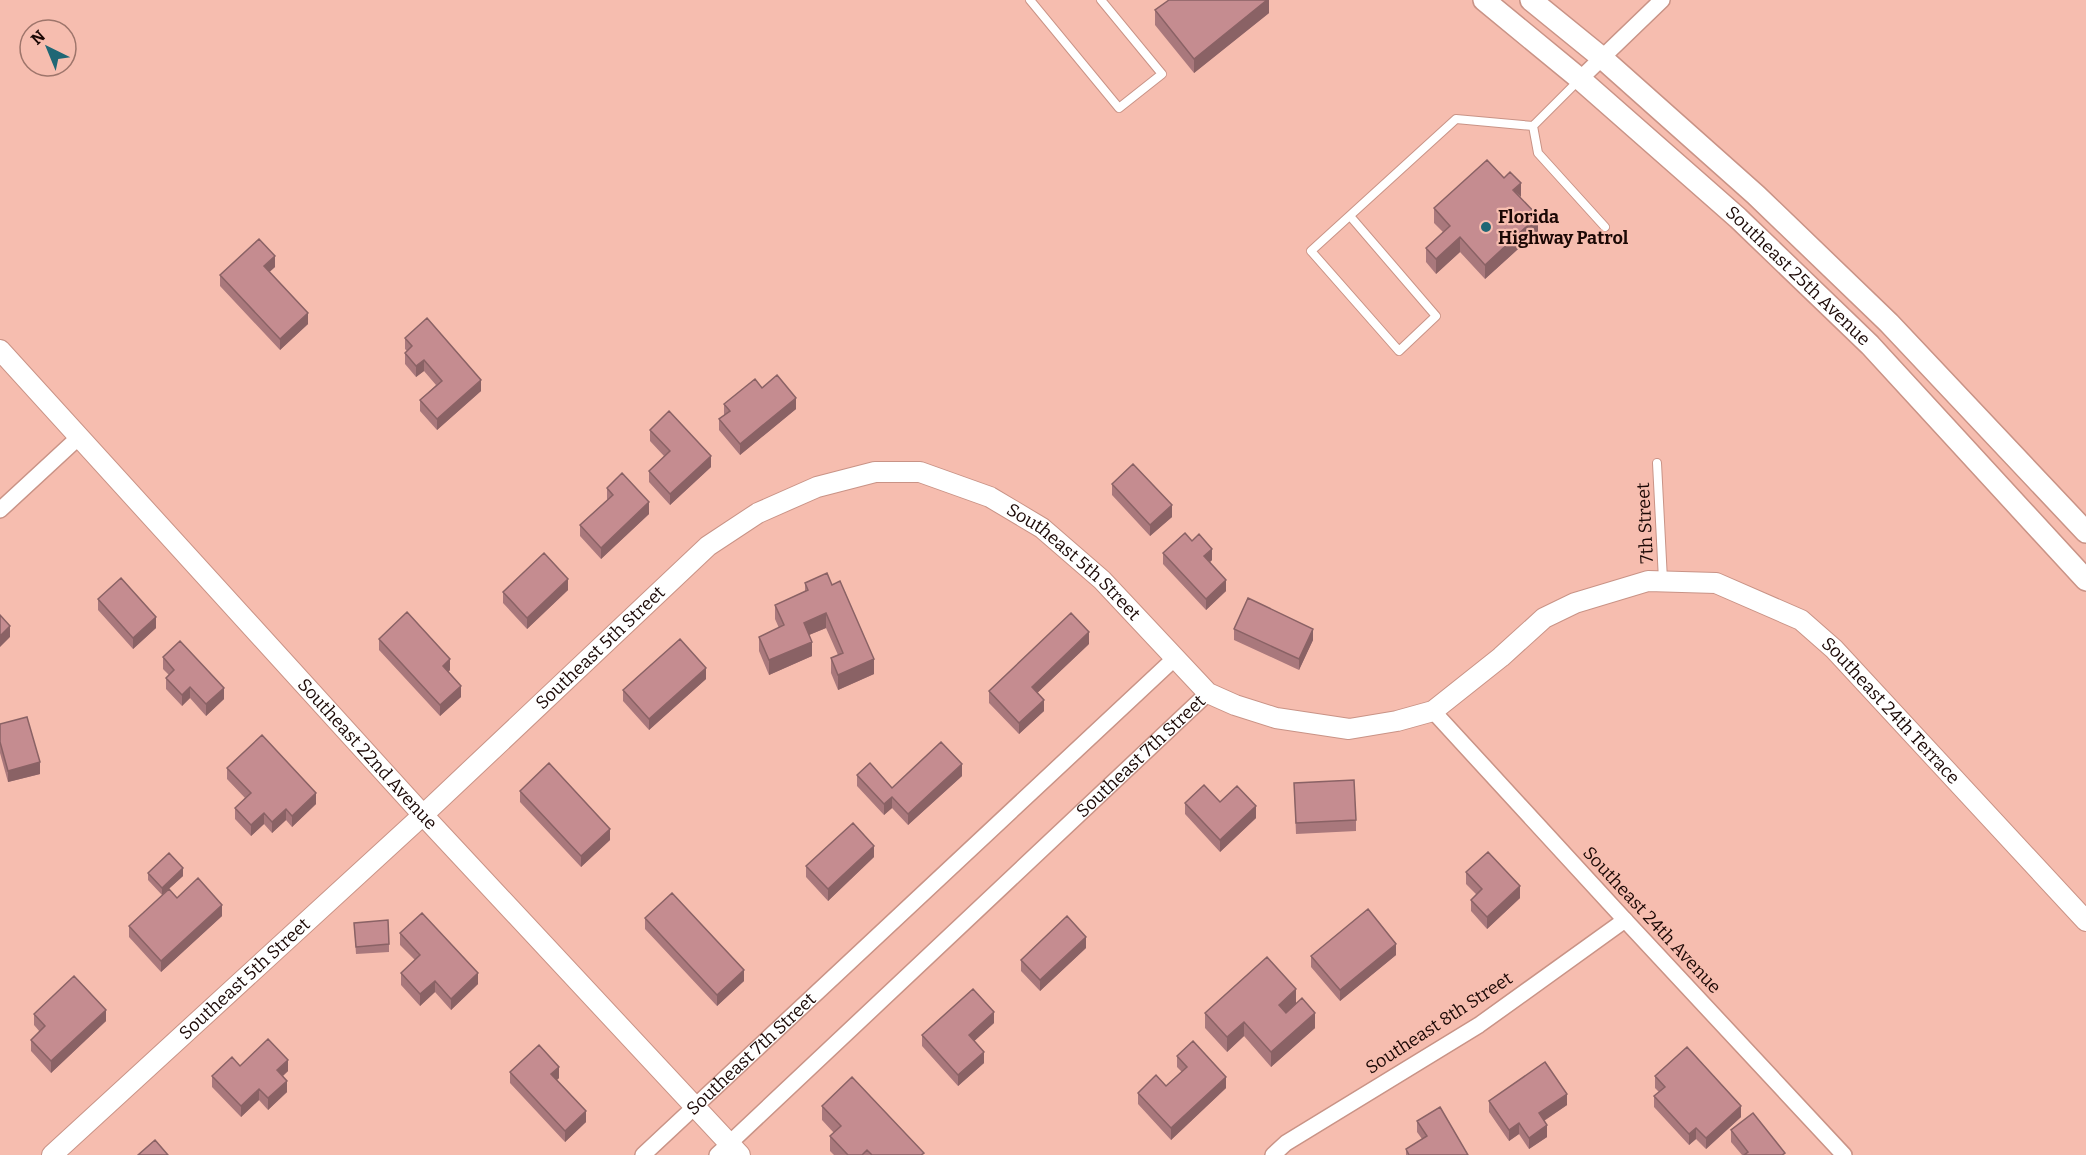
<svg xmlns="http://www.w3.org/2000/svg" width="2086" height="1155" font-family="Bitter,serif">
<rect width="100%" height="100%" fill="#f6bdaf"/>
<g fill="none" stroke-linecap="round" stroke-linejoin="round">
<!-- service casing -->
<g stroke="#c99386" stroke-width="10">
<path id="service" d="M1030,0L1119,108L1162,74L1101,0
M1533,126L1538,153L1605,227
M1350,216L1436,316L1399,351L1311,251L1456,119L1533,126L1579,80
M1657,463L1663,580"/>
</g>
<!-- minor casing -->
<g stroke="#c99386" stroke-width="18">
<g id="minor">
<path d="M1580,79L1662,0"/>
<path d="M0,510L79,437"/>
<path d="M1433,711L1625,920L1844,1155"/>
<path id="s1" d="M643,1155L1175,658"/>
<path id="s2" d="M717,1155L1208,693"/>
<path d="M1273,1155L1286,1143L1479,1025L1625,920"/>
</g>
</g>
<!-- tertiary casing -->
<g stroke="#c99386" stroke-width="22">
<g id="tertiary">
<path id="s3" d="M0,350L423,815L740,1155"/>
<path id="s4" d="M52,1155L423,815L708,546L758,513L817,487L875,472H920L990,497L1042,528L1102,580L1208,693L1235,705L1276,718L1349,729L1397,721L1433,711L1501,657L1544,618L1575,603L1648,581L1716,583L1801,620L1834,649L2086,921"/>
</g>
</g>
<!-- secondary casing -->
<g stroke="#c99386" stroke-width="24">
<g id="secondary">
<path id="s5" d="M1484,0L1580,79L1738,218L1870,345L2086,580"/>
<path d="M1531,0L1601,57L1756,195L1889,323L2086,532"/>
</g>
</g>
<!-- service -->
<use href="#service" stroke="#fff" stroke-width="8"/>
<!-- minor -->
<use href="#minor" stroke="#fff" stroke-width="15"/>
<!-- tertiary -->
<use href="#tertiary" stroke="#fff" stroke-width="20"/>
<!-- secondary -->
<use href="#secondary" stroke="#fff" stroke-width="21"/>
</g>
<!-- wall -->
<path fill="#a9787c" d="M1269,0V13L1194,73L1155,25V10Z
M1521,198L1538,231L1485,279L1460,252L1436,274L1426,262V248L1443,232L1434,223V208Z
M275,267L269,272L308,324L280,350L220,286V275Z
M405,338L481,391L437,430L420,411V400L436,385L424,371L416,377L405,364V353L407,351L405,349Z
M762,388L796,409L740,455L719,430V419L724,415V404Z
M650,430L711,467L670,505L649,482V471L664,456L650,441Z
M1112,484L1172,517L1150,536L1112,495Z
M607,488L649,514L601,559L580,536V525L607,500Z
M1192,541L1212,560L1210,562L1226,591L1206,610L1163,564V553Z
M805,583L832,585L874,674L838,690L831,673V658L838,655L826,628L809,635L812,656L769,675L759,651V637L779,628L775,619V605L805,592Z
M568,590L527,629L503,603V592Z
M98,599L156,628L133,649L98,610Z
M1234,629L1313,640L1299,670L1234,640Z
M379,639L450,670L448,672L461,697L440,716L379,650Z
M1089,644L1037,693L1044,711L1019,734L989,703V691Z
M163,657L224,699L206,716L190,698L182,706L166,689V678L169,675L163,669Z
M706,679L649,730L623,701V690Z
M0,724L40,774L8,782L0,753Z
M227,768L316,804L292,827L286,820L272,833L264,824L251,836L235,819V808L245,798L227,779Z
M857,775L892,788L962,776L908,825L892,808L884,815L857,786Z
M1294,783L1356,820V831L1296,834Z
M520,791L610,840L581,867L520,802Z
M1185,803L1256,818L1220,852L1185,814Z
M874,857L828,901L806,877V866Z
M1466,872L1520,898L1487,929L1471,911V900L1477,895L1466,884Z
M148,873L183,876L162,895L148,880Z
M177,898L222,916L161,972L129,937V926Z
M645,918L744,981L717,1006L645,929Z
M354,923L389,944V952L356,954Z
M400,933L478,984L451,1010L435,992L420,1006L401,985V973L415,960L400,945Z
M1086,948L1040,991L1021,971V960Z
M1396,955L1340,1001L1311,967V956Z
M1296,1003L1315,1028L1271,1067L1244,1036L1227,1052L1205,1028V1013Z
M34,1014L106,1021L51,1073L31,1051V1040L40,1032L34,1025Z
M994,1023L974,1041L984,1063L958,1086L922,1046V1035Z
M1177,1056L1226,1088L1171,1140L1138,1104V1093L1166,1086L1182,1072L1177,1067Z
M240,1066L288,1071L283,1076L287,1092L268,1110L259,1100L241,1117L212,1087V1076Z
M510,1072L559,1078L557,1080L586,1122L565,1142L510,1083Z
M1655,1076L1741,1117L1706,1149L1696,1139L1689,1145L1654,1107V1096L1659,1092L1655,1088Z
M1489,1101L1567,1105L1544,1121L1547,1137L1529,1149L1519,1134L1509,1141L1489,1112Z
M822,1106L924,1155H834L830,1151V1136L834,1133L822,1120Z
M1417,1121L1468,1155H1406V1149L1422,1139L1417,1132Z
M1731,1130L1785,1155H1742L1731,1142Z"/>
<!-- shaded-wall -->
<path fill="#8a6265" d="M1267,0H1269V13L1194,73V59Z
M1521,183V197L1513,190Z
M1538,216V231L1485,279V265Z
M1460,237V252L1436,274V259Z
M275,256V267L264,277V266Z
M308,313V324L280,350V339Z
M424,360V371L416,377V366Z
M481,380V391L437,430V419Z
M796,398V409L740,455V444Z
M711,456V467L670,505V494Z
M649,502V514L601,559V548Z
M1172,505V517L1150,536V525Z
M1212,549V560L1204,567V556Z
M568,579V590L527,629V618Z
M1226,580V591L1206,610V599Z
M826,613V628L804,637V623Z
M156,617V628L133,649V638Z
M10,626V637L0,647V636Z
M1313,629V640L1299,670V659Z
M1089,632V644L1032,698V687Z
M812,642V656L769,675V660Z
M450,659V670L443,677V666Z
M874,659V674L838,690V675Z
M706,668V679L649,730V719Z
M461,686V697L440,716V705Z
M190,687V698L182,706V695Z
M224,688V699L206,716V704Z
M1044,700V711L1019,734V723Z
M40,762V774L8,782V771Z
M962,764V776L908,825V814Z
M316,793V804L292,827V816Z
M892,797V808L884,815V804Z
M1256,806V818L1220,852V840Z
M286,809V820L272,833V822Z
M264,813V824L251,836V825Z
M610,829V840L581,867V856Z
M874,846V857L828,901V889Z
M183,868V876L162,895V888Z
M1520,886V898L1487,929V917Z
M222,905V916L161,972V961Z
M1086,937V948L1040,991V980Z
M1396,944V955L1340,1001V990Z
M744,970V981L717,1006V995Z
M478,973V984L451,1010V999Z
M435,981V992L420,1006V994Z
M1296,989V1004L1279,1019V1005Z
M106,1010V1021L51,1073V1061Z
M994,1012V1023L969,1046V1035Z
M1315,1013V1028L1271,1067V1052Z
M1244,1022V1036L1227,1052V1037Z
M984,1052V1063L958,1086V1075Z
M288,1060V1071L277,1081V1070Z
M559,1067V1078L551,1085V1074Z
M1226,1077V1088L1171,1140V1128Z
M287,1081V1092L268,1110V1098Z
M259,1089V1100L241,1117V1106Z
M1567,1094V1105L1539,1124V1113Z
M1741,1106V1117L1706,1149V1138Z
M586,1111V1122L565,1142V1131Z
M1519,1123V1134L1509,1141V1130Z
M1547,1125V1137L1529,1149V1138Z
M1696,1128V1139L1689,1145V1134Z"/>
<!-- building -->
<path fill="#c58c90" stroke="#8a6265" stroke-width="1.5" d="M1169,0H1267L1194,59L1155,10Z
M1487,160L1504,178L1510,172L1521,183L1513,190L1538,216L1485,265L1460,237L1436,259L1426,248L1450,226L1434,208Z
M259,239L275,256L264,266L308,313L280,339L220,275Z
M427,318L481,380L437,419L420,400L442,381L424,360L416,366L405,353L412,346L405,338Z
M777,375L796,398L740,444L719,419L730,411L724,404L755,379L762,388Z
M669,411L711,456L670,494L649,471L670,451L650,430Z
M1133,464L1172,505L1150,525L1112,484Z
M622,473L649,502L601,548L580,525L613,495L607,488Z
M1185,533L1192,541L1199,534L1212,549L1204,556L1226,580L1206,599L1163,553Z
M544,553L568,579L527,618L503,592Z
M827,573L832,585L840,581L874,659L838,675L831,658L843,653L826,613L804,623L812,642L769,660L759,637L784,625L775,605L808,590L805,583Z
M121,578L156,617L133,638L98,599Z
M1248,598L1313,629L1299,659L1234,629Z
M407,612L450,659L443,666L461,686L440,705L379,639Z
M1071,613L1089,632L1032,687L1044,700L1019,723L989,691Z
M0,615L10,626L0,636Z
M680,639L706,668L649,719L623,690Z
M180,641L224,688L206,704L190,687L182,695L166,678L174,670L163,657Z
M27,717L40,762L8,771L0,742V724Z
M262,735L316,793L292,816L286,809L272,822L264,813L251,825L235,808L251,793L227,768Z
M941,742L962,764L908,814L892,797L884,804L857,775L870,763L892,788Z
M549,763L610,829L581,856L520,791Z
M1354,780L1356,820L1296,823L1294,783Z
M1204,785L1220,802L1237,786L1256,806L1220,840L1185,803Z
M853,823L874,846L828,889L806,866Z
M1488,852L1520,886L1487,917L1471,900L1482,889L1466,872Z
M169,853L183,868L162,888L148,873Z
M198,878L222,905L161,961L129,926L169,889L177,898Z
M672,893L744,970L717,995L645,918Z
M1368,909L1396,944L1340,990L1311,956Z
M422,913L478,973L451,999L435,981L420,994L401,973L420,955L400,933Z
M1067,916L1086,937L1040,980L1021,960Z
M388,920L389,944L356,947L354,923Z
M1267,957L1296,989L1279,1005L1286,1013L1302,998L1315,1013L1271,1052L1244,1022L1227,1037L1205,1013Z
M74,976L106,1010L51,1061L31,1040L45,1026L34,1014Z
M973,989L994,1012L969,1035L984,1052L958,1075L922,1035Z
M268,1039L288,1060L277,1070L287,1081L268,1098L259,1089L241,1106L212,1076L232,1057L240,1066Z
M1193,1041L1226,1077L1171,1128L1138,1093L1156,1075L1166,1086L1187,1067L1177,1056Z
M539,1045L559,1067L551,1074L586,1111L565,1131L510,1072Z
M1687,1047L1741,1106L1706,1138L1696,1128L1689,1134L1654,1096L1665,1087L1655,1076Z
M1545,1062L1567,1094L1539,1113L1547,1125L1529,1138L1519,1123L1509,1130L1489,1101Z
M852,1077L924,1153L921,1155H872L867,1150L862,1155H848L830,1136L841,1126L822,1106Z
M1440,1107L1468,1155H1409L1406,1149L1427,1136L1417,1121Z
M1753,1113L1785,1153L1782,1155H1744L1748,1152L1731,1130Z
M155,1140L168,1155H138Z"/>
<!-- markers -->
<circle fill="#1f6775" stroke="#f6bdaf" stroke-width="2" cx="1486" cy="227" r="6"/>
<g text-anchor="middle" stroke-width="4.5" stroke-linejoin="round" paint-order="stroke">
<!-- poi labels -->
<g font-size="18" font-weight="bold" fill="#1b0805" stroke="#f6bdaf" text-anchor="start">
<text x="1498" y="223">Florida<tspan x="1498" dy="21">Highway Patrol</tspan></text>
</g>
<!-- street labels -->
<g font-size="18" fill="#1b0805" stroke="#f6bdaf">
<text dy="6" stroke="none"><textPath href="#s5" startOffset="418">Southeast 25th Avenue</textPath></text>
<text transform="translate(1645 523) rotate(-93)" y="6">7th Street</text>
<text dy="6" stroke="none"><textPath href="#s4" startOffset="1305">Southeast 5th Street</textPath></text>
<text dy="6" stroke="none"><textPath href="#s4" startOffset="747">Southeast 5th Street</textPath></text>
<text dy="6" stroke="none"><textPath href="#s4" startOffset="2270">Southeast 24th Terrace</textPath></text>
<text dy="6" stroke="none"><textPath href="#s3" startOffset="546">Southeast 22nd Avenue</textPath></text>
<text dy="6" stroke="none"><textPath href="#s2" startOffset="582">Southeast 7th Street</textPath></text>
<text transform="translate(1652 920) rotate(47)" y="6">Southeast 24th Avenue</text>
<text dy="6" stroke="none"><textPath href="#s4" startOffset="261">Southeast 5th Street</textPath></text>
<text transform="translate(1439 1023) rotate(-33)" y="6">Southeast 8th Street</text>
<text dy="6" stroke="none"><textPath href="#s1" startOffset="148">Southeast 7th Street</textPath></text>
</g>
</g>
<!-- north arrow -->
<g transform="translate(48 48) rotate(317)"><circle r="28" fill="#f6bdaf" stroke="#9e756b" stroke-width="1.5"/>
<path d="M0-4.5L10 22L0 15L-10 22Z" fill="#1f6775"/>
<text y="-9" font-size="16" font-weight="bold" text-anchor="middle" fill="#1b0805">N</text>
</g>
</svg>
